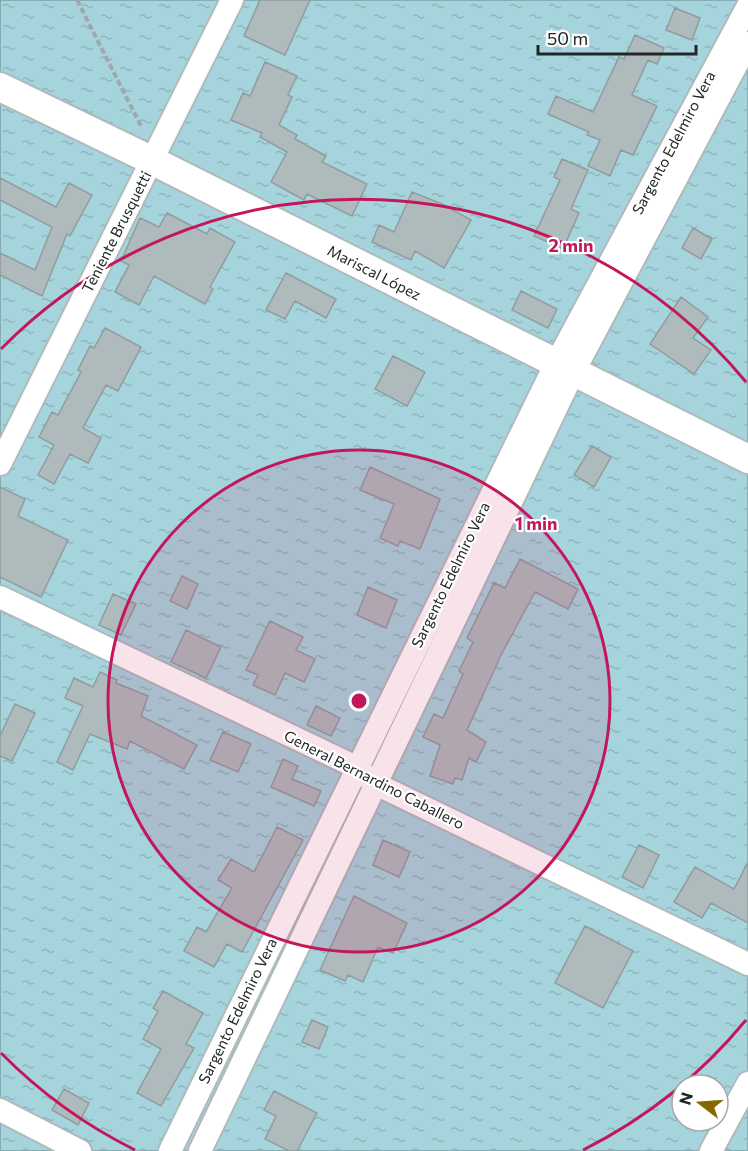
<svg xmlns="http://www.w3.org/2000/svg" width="748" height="1151" font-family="Commissioner,sans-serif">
<defs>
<pattern id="water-ripples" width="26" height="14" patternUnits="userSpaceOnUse" patternTransform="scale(1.5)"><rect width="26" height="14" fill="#a6d4dd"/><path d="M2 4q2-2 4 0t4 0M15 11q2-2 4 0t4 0" fill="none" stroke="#8fb6be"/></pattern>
</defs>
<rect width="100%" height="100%" fill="#e0ebee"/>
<!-- water -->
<path fill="url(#water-ripples)" stroke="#7ea0a6" stroke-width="1.5" fill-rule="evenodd" d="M0,0H748V1151H0ZM682,1085H718V1121H682Z"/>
<!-- building -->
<path fill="#aebabc" stroke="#919c9e" stroke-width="1.5" d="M260,0H310L285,55L244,36Z
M675,8L700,18L692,40L666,30Z
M635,35L664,48L657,64L648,60L632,95L657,106L633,155L621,150L610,176L588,166L600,140L587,135L589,132L548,114L556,96L593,112L619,57L624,59Z
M265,62L297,76L288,95L292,97L279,125L297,135L295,139L326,156L322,162L367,184L352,216L307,194L304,200L271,182L287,152L260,137L262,133L231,120L243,93L250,96Z
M562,159L588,170L571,209L579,213L563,249L534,236L560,180L554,177Z
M0,178L56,207L69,183L92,195L70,236L67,234L42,296L0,275V253L35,270L52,227L0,200Z
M412,192L442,204L471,220L444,268L415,251L411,260L372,242L379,225L394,232Z
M167,213L207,234L210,228L235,242L210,287L213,289L205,304L154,276L139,305L115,292L129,265L121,261L140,218L159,227Z
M693,228L712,239L701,259L682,248Z
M286,273L336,299L326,318L295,301L285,319L266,310Z
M521,291L557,309L548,328L512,310Z
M681,297L708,317L693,338L711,350L694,374L650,344Z
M105,328L141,347L118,391L106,385L83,428L101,438L88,463L70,454L54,484L38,475L54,445L39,437L52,412L58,415L81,372L78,370L90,346L94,348Z
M393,356L425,372L407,406L375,389Z
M592,446L611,457L594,487L574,475Z
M370,467L440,499L420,549L400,541L398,546L380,538L394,504L360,490Z
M0,487L25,499L18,516L68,540L41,597L0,577Z
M520,559L578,589L568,609L535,592L501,655L467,730L486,742L476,762L469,758L462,780L455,778L453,784L430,776L440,745L423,737L434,714L443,718L463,674L459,671L473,642L467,638L494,583L505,588Z
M182,576L198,584L187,609L170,601Z
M368,587L397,600L386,628L357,615Z
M113,594L136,604L121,635L99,625Z
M270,621L303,637L296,650L315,659L304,682L285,673L275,695L253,685L258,675L246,670Z
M186,630L221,647L206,678L171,662Z
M100,672L117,680L116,683L148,696L141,716L197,745L184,769L130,741L127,749L90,734L73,770L57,762L83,706L65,698L74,678L93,687Z
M15,704L35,713L12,761L0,756V736Z
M316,706L340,718L331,736L307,725Z
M223,732L251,744L238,772L210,760Z
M283,759L298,766L292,779L321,791L314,806L271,787Z
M277,827L303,840L242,952L227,944L214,967L184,951L197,927L206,932L232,888L218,880L231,859L254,872Z
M383,840L410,852L399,877L373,865Z
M639,845L659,855L643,888L622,877Z
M748,862V923L711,903L702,918L674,902L695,867L734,889Z
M354,896L407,923L393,953L378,947L363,982L348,975L345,981L320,970Z
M585,926L633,951L603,1008L555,983Z
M163,991L203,1013L186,1044L194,1048L161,1106L137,1093L161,1049L143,1039L158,1011L153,1008Z
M312,1020L328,1027L319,1049L302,1042Z
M64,1089L89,1103L78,1125L52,1110Z
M274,1091L317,1113L297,1151H289L265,1139L276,1116L264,1110Z"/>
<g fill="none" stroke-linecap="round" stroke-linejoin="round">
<!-- minor casing -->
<g stroke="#afbabd" stroke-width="26">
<path id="minor" d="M0,464L232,0
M0,597L356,767L374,783L748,964
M0,1110L80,1151
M170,1151L555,365L748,6
M200,1151L573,373L748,43
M711,1151L748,1083"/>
</g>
<!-- major casing -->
<g stroke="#afbabd" stroke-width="32">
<path id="major" d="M0,87L153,161L748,459"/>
</g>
<!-- path -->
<path stroke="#a0a8ab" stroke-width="4" stroke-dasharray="6 3" stroke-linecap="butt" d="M77,0L142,128"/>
<!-- minor -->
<use href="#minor" stroke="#fff" stroke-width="22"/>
<!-- major -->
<use href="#major" stroke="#fff" stroke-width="28"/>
</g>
<!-- distance rings -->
<circle cx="359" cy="701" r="251" fill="#c2185b" fill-opacity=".12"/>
<g fill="none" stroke="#c2185b" stroke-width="3">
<circle cx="359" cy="701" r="251"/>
<path d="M746 1020A502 502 0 0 1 583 1150M135 1150A502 502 0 0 1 1 1053M1 349A502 502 0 0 1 746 382"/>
</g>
<g text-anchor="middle" stroke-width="4.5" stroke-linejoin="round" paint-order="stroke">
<!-- street labels -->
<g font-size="15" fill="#222627" stroke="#fff">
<text transform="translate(674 143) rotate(-62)" y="5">Sargento Edelmiro Vera</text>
<text transform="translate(117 232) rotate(-63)" y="5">Teniente Brusquetti</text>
<text transform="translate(374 273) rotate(27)" y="5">Mariscal López</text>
<text transform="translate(451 575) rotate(-64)" y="5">Sargento Edelmiro Vera</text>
<text transform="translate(374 780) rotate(27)" y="5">General Bernardino Caballero</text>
<text transform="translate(238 1011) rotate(-64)" y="5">Sargento Edelmiro Vera</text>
</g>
</g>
<circle cx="359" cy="701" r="9" fill="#c2185b" stroke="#fff" stroke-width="3"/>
<g font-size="18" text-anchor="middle" font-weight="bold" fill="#c2185b" stroke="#fff" stroke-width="4.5" stroke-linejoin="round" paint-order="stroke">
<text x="571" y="252">2 min</text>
<text x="536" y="530">1 min</text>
</g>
<!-- north arrow -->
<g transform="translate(700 1103) rotate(287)"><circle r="28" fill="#ffffff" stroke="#a7a8a9" stroke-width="1.5"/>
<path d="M0-4.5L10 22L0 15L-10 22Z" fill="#846700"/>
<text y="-9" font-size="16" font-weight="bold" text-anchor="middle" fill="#222627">N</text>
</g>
<!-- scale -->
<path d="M538 45v9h158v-9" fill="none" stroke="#222627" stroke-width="3"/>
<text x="547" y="45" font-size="18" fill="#222627" stroke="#ffffff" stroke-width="4.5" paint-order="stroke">50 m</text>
</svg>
